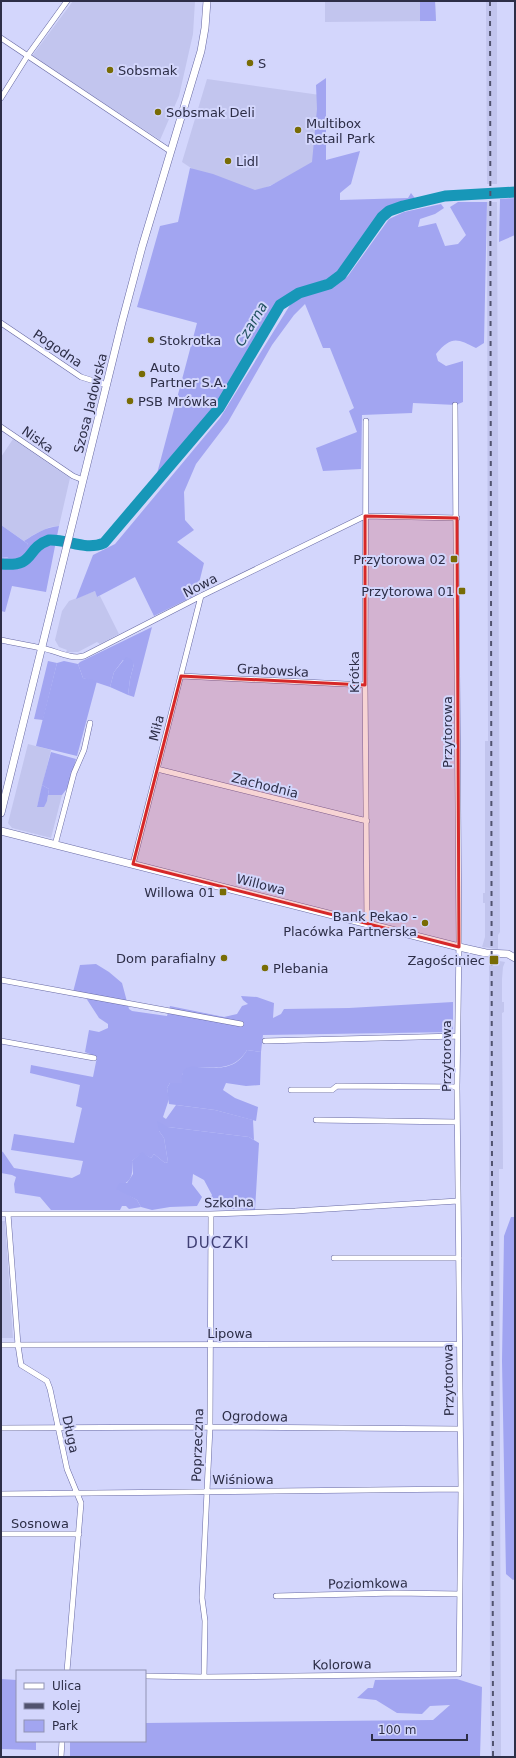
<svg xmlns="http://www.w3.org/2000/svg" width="516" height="1758" font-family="'DejaVu Sans',sans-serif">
<rect width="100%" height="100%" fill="#d3d6fc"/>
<!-- built -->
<path fill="#c2c5ee" d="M73,1H195L193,34L179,96L160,140L32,56Z
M325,1H435L436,21L325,22Z
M486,1H497V184H487Z
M207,79L320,95L321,162L239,200L182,162Z
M487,202H497L500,932L498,935V949L482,947L485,937V903H483V893H485V741H488Z
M13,439L70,478L59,526L50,527L33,535L24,541L1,525V457Z
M95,591L97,597L100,596L119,634L100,644L97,642L78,652H66L67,650L59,647L55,640L62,611L69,601Z
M28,744L51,750L37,807L47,801L48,795H62L51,838L12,828L8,823Z
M489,959L505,962L503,967L502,979V1002H504V1012L502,1013L503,1169H499L501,1757H491L490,1705Z
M1,1221H5L13,1338H1Z"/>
<!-- green -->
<path fill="#a2a5f1" d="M420,1H435L436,21H420Z
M326,78V160L360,151L351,184L340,193V200L408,198L411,193L417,201L388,209L380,214L338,272C326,282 315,282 301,288C288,293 278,302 270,313L216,406L155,481L197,323L137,307L160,226L178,222L190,168L213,174L255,190L270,186L312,162L317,109L316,85Z
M515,198V235L499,242L500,199Z
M458,202H487L484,343L476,348C457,338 451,336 436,354L438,361L446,366L463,361V402L456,405L413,403L412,413L362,415L361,469L323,471L316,448L357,432L349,411L354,408L330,348H323L305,304L294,315L272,345L228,422L196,464L184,492L185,520L194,530L177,542L204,563L196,595L154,616L135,577L97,597L95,591L76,599L93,555L115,544L220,418L290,305L303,296L337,284L348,276L389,219L404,212L441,204L444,208L435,214L420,219L418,227L436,223L445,246L458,244L466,235L450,207Z
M59,526L46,592L12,586L5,612L1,611V557L7,558L28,544L24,541C35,534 46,527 59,526Z
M152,627L134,697L128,695L130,679L134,664L123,660L114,672L110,687L83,678L78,664L80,662Z
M48,661L57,663L43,720L34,719Z
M51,752L76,759L69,786L62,795H48L49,789L42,785Z
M96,964L109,972L122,983L129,1009L132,1011L167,1016L170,1006L224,1017L237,1014L242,1006L248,1004L243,1000L241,996L257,997L274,1003L273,1018L281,1014L284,1009L349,1008L453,1002V1032L263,1035L261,1052L247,1050C234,1072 213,1067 191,1067L182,1074V1084L170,1083L167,1088L169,1099L163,1117L166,1119L176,1105L215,1110L253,1120L254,1140L249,1137L168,1127L159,1131L164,1138L168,1162L165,1163L154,1154L151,1158L142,1153L132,1161C133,1177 132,1181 117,1188L137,1200L141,1207L129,1209L126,1206H122L120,1210H51L40,1197L15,1193L14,1184L16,1177L12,1175L1,1173V1151L3,1152L14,1168L72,1178L80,1174L83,1161L11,1150L14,1134L74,1143L82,1108L76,1106L80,1085L30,1073L31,1065L93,1077L97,1057L85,1052L89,1030L99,1032L108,1028V1024L99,1018L86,998L72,996L80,965Z
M1,1679L17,1680V1741H36V1750L1,1749Z
M457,1679L482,1687L480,1757H70V1741H145V1723L433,1720L450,1705L430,1706L422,1714L397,1713L376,1700L357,1698L368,1688H373L375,1680Z"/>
<!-- forest -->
<path fill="#a0a4f1" d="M1,525L28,544C20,554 15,559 1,557Z
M126,657L131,659L134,664L130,679L128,695L110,687L114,672Z
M64,661L78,664L83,678L97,681L77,756L36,746L57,663Z
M42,785L49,789L47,801L44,807H37Z
M247,1050L261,1052L260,1085L246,1086L226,1083L223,1090L235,1098L258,1107L256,1121L215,1110L169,1104L167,1088L170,1083H182C182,1079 181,1072 185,1069C189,1066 194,1067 197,1067C218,1068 235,1071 247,1050Z
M157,1121L168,1127L249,1137L259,1143L255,1210L213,1208L208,1202L212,1195L204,1180L193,1174L192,1184L202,1197L197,1206L170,1207L152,1210L141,1207L137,1200L116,1189L119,1183H127L133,1174L132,1161L142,1152L151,1158L154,1154L165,1163L168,1162L164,1138L159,1131Z
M511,1217H515V1579L513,1580L506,1574L502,1361L504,1236Z"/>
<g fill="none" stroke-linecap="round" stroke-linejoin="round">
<!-- river -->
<path stroke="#1797b8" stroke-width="11" d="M1,564C37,567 24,549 49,540C68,539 85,551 104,543L219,408L280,305L299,293L329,284L341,275L382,217L389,211L403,206L445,196L515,192"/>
<!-- street casing -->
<g stroke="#686aa3" stroke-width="6">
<path id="street" d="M1,38L170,151
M1,98L28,55L67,1
M1,323L81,377L107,385
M366,421L365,685L367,923
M1,427L73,476L83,480
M1,640C14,643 28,645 41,648C55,650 70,660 84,656L201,596L365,516L457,518
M181,676L365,685
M157,769L367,821
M55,845L74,773L84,750L90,723
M133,864L201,596
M1,980L241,1024
M1,1041L94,1058
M265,1041L457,1036
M291,1090H332L337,1086L457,1087
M316,1120L457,1122
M1,1214H211L295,1211L458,1201
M8,1214L18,1345L21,1365L47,1381L50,1389L67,1469L81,1503L67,1671
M334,1258H459
M1,1345L458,1344
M1,1428L210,1427L460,1429
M1,1494L461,1489
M1,1534H79
M276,1596L395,1593L460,1594
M145,1676L204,1677L459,1674L461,1489L457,1087L459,942L455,405
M204,1677L205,1621L202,1598L210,1427L211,1214
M61,1757L62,1741"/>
</g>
<!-- secondary casing -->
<g stroke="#686aa3" stroke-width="8">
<path id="secondary" d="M1,813L122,322L142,247L201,51L205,28L207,1
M1,831L459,947L486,953L508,954L515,958"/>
</g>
<!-- street -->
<use href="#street" stroke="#fff" stroke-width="5"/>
<!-- secondary -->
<use href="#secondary" stroke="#fff" stroke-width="7"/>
<!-- rail -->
<path stroke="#51536f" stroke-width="2" stroke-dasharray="5 5" stroke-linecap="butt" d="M490,1L493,1757"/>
</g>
<!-- marked area -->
<path fill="#d62828" fill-opacity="0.2" stroke="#d62828" stroke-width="3" stroke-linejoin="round" d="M365,516L457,518L459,947L133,864L181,676L365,685Z"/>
<!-- markers -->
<g fill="#786c05" stroke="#d3d6fc" stroke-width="1.5">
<circle cx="250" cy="63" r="4"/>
<circle cx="110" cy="70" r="4"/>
<circle cx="158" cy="112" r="4"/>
<circle cx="298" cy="130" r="4"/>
<circle cx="228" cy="161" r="4"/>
<circle cx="151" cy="340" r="4"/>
<circle cx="142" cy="374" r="4"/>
<circle cx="130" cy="401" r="4"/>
<rect x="450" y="555" width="8" height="8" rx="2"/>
<rect x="458" y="587" width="8" height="8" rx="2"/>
<rect x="219" y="888" width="8" height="8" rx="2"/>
<circle cx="425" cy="923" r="4"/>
<circle cx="224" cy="958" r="4"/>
<rect x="489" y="955" width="10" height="10" rx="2"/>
<circle cx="265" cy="968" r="4"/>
</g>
<g text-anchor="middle" stroke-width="4" stroke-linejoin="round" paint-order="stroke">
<!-- poi labels -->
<g font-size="13" fill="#2d2e47" stroke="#d3d6fc" text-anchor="start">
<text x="258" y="68">S</text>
<text x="118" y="75">Sobsmak</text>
<text x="166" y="117">Sobsmak Deli</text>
<text x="306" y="128">Multibox<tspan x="306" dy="15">Retail Park</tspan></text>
<text x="236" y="166">Lidl</text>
<text x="159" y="345">Stokrotka</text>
<text x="150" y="372">Auto<tspan x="150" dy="15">Partner S.A.</tspan></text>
<text x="138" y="406">PSB Mrówka</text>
<text x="446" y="564" text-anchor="end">Przytorowa 02</text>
<text x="454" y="596" text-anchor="end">Przytorowa 01</text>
<text x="215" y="897" text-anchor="end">Willowa 01</text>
<text x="417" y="921" text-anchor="end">Bank Pekao -<tspan x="417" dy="15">Placówka Partnerska</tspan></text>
<text x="216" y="963" text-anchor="end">Dom parafialny</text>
<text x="485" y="965" text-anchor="end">Zagościniec</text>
<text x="273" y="973">Plebania</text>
</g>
<!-- street labels -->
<g font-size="13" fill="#2d2e47" stroke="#d3d6fc">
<text transform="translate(58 348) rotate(34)" y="5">Pogodna</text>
<text transform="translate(90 403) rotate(-76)" y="5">Szosa Jadowska</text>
<text transform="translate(38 439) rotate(35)" y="5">Niska</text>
<text transform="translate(200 585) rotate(-27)" y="5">Nowa</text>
<text transform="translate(273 670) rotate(3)" y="5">Grabowska</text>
<text transform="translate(354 672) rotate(-90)" y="5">Krótka</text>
<text transform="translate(156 728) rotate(-76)" y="5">Miła</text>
<text transform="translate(447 732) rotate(-90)" y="5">Przytorowa</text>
<text transform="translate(265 785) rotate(14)" y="5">Zachodnia</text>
<text transform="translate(261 884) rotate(14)" y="5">Willowa</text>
<text transform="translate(446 1056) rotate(-90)" y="5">Przytorowa</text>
<text transform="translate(229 1202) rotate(-1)" y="5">Szkolna</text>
<text x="230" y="1338">Lipowa</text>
<text transform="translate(448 1380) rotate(-91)" y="5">Przytorowa</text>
<text transform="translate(255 1416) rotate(1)" y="5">Ogrodowa</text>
<text transform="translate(71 1434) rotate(78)" y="5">Długa</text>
<text transform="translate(197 1445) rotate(-88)" y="5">Poprzeczna</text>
<text x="243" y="1484">Wiśniowa</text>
<text x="40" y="1528">Sosnowa</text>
<text transform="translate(368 1583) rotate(-1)" y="5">Poziomkowa</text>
<text transform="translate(342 1664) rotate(-1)" y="5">Kolorowa</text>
</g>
<!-- water labels -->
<g font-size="14" font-style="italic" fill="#21515f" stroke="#d3d6fc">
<text transform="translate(251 324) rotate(-59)" y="5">Czarna</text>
</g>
<!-- quarter labels -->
<g font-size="15" letter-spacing="1" fill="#404075" stroke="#d3d6fc">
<text x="218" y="1248">DUCZKI</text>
</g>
</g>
<!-- border -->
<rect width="516" height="1758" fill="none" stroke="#2d2e47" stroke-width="4"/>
<!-- legend -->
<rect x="16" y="1670" width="130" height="72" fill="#d3d6fc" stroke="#9193b4"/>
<rect x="24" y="1683" width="20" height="6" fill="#ffffff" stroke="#9193b4"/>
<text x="52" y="1690" font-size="12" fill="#2d2e47">Ulica</text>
<rect x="24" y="1703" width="20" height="6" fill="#51536f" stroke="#9193b4"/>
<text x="52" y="1710" font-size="12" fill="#2d2e47">Kolej</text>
<rect x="24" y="1720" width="20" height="12" fill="#a2a5f1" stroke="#9193b4"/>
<text x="52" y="1730" font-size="12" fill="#2d2e47">Park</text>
<!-- scale -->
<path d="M372 1734v6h95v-6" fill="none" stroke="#2d2e47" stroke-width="2"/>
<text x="378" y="1734" font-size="12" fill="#2d2e47" stroke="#d3d6fc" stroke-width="3" paint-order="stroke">100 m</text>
</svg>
